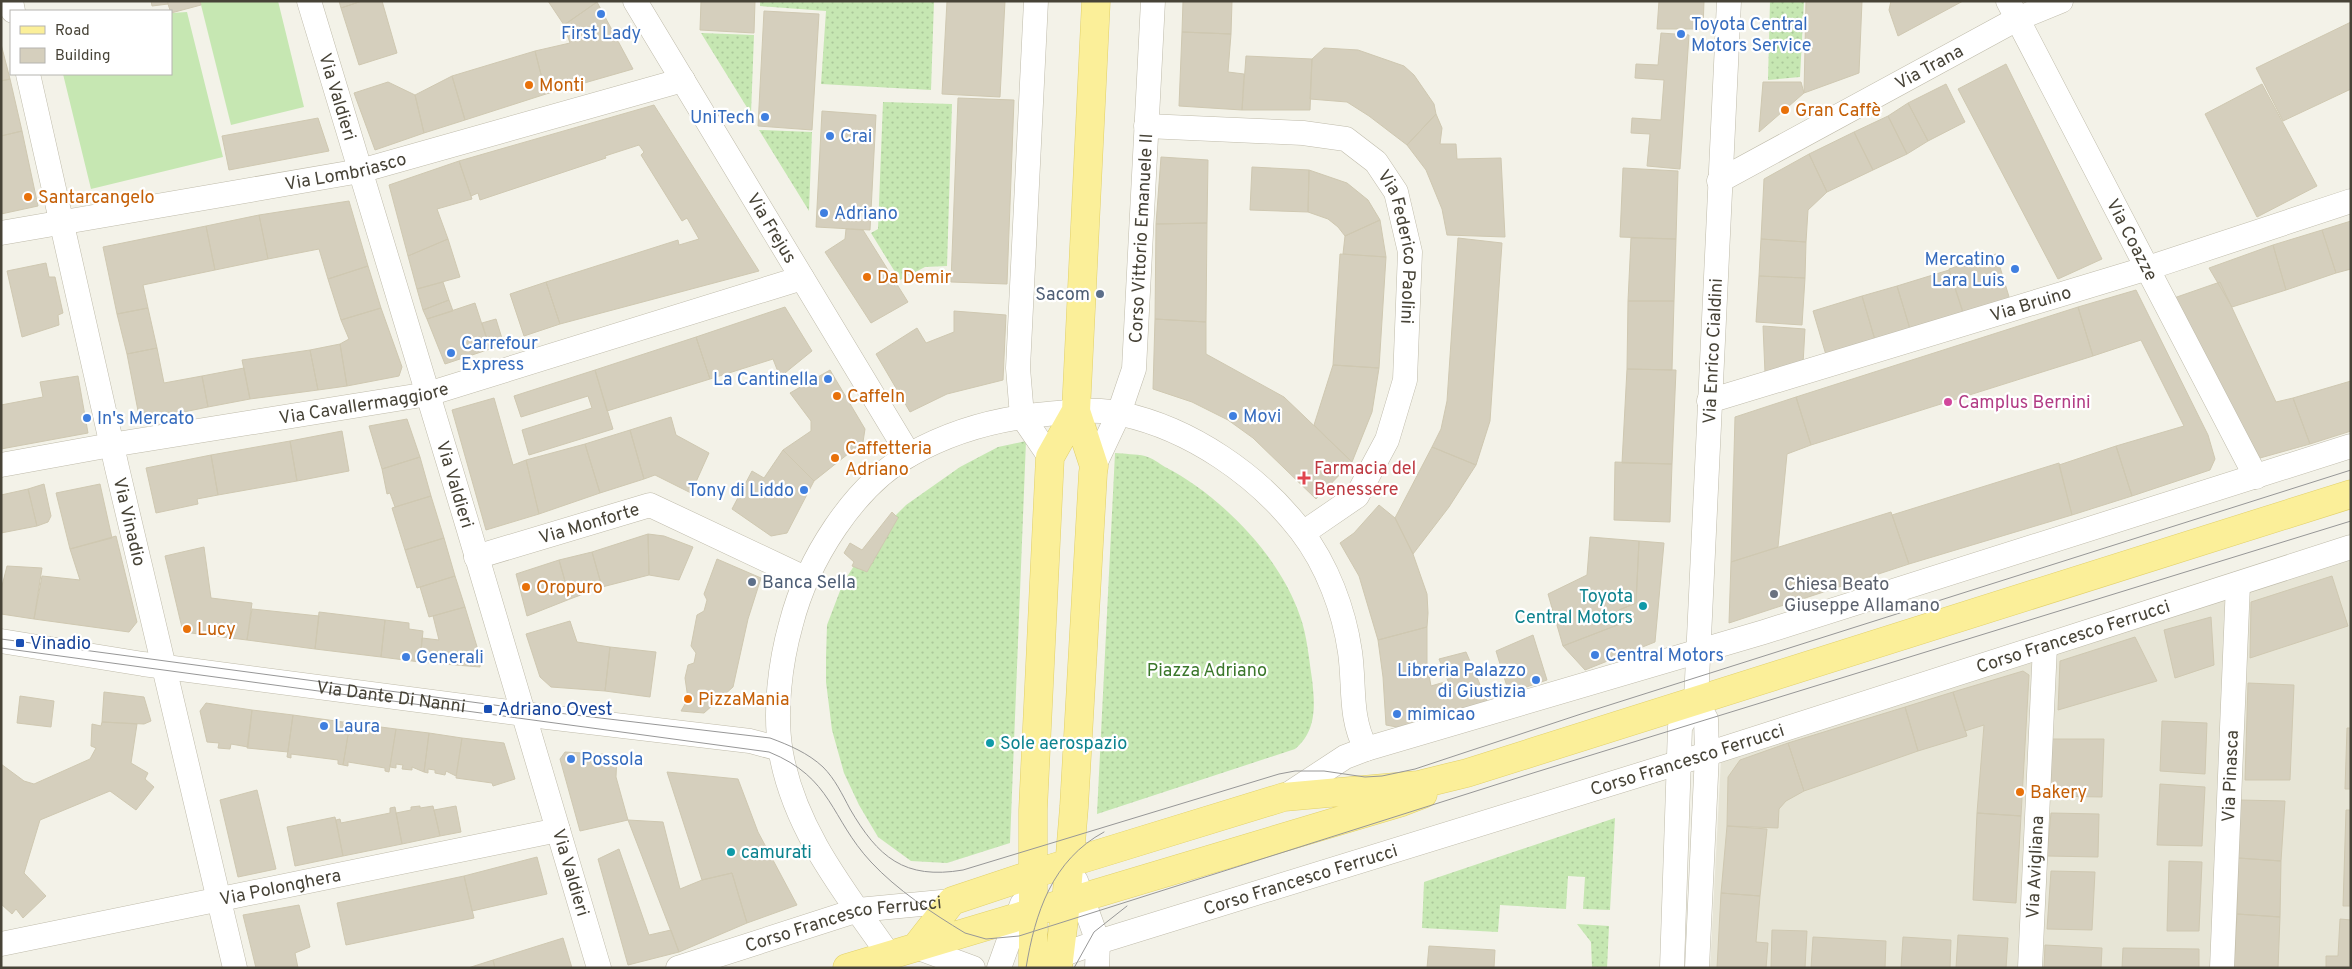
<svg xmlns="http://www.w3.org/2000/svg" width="2352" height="969" font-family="Overpass,sans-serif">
<defs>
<pattern id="grass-dots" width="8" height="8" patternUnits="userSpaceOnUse" patternTransform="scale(1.25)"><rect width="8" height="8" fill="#c6e7b2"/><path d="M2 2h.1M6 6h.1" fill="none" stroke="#abc79a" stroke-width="1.8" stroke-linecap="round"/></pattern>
</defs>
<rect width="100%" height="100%" fill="#f3f2e8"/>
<!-- residential -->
<path fill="#e7e5d6" d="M2351,559V968H1710L1721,760Z"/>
<!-- grass -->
<path fill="url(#grass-dots)" d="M760,1H934L931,90L821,84L826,11L760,6Z
M1770,1H1804L1800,77L1768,80Z
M701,33L754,35L751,114Z
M883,102L952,104L947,266L925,267L900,280L871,233L878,229Z
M759,130L812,132L809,211Z
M1026,441L1010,843L947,863L911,861L878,837L859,805L844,773L832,730L826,682V657L827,625L843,583L870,541L906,505L960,467L998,447Z
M1115,453C1124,454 1136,454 1145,456C1152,458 1159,463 1165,467C1220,495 1280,556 1300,616C1307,635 1309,659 1312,679C1315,705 1317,731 1295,749L1097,814Z
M1615,818L1610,910L1583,909L1585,877L1568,876L1566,909L1500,905L1498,932L1422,928L1424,882Z
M1577,924L1609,926L1607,968H1592L1591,942Z"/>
<!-- garden -->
<path fill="#c6e7b2" d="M200,1H278L304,107L231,125Z
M187,12L223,157L91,189L63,74H171V13Z"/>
<!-- building -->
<path fill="#d5cfbd" stroke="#cfc8b1" d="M151,1H167L168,4L152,6Z
M167,1H200L201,5L171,13Z
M339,1H362L341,8Z
M362,1H382L397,53L359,65L341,8Z
M548,1H596L597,2L564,25Z
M701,1H755L754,33L700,30Z
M947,1H1005L1000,97L942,94Z
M1183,1H1232L1231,34L1182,32Z
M1659,1H1704L1703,29H1657Z
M1806,1H1862L1859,73L1804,93Z
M1891,1H1963L1898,36L1889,10Z
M597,2L633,69L546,94L535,51L570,43L564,25Z
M764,11L819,14L812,130L758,126Z
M2351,22V89L2283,121L2256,68Z
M1182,32L1231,34L1228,72L1244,74L1242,110L1179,106Z
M1661,33L1689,35L1680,169L1647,166L1650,134L1631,133L1632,118L1661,120L1664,80L1635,78L1636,64L1658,65Z
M1,44L10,79L1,81Z
M1324,48L1358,50L1404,66L1414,75L1434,104L1436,114L1407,145L1369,116L1347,102L1310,99L1312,59Z
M535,51L546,94L465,120L452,76Z
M1246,56L1312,59L1310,110H1242Z
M2006,64L2102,259L2058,279L1958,89Z
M452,76L465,120L424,133L415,95Z
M10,79L22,131L1,136V81Z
M388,82L415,95L424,133L375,150L354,93Z
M1763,82H1801L1804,93L1759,132Z
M1946,84L1965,122L1928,141L1908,103Z
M2262,84L2317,186L2257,217L2205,114Z
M958,98L1014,100L1007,284L951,282Z
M1908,103L1928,141L1907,154L1888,116Z
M654,105L759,271L560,324L546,282L678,240L679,245L699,239L687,218L682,221L641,155L644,152L639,145L605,156L606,158L480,200L478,193L471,196L459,161Z
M822,111L876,115L870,230L816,227Z
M1436,114L1442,128L1440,144H1456L1457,159L1501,158L1505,237L1447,235L1442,209L1426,170L1407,145Z
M1888,116L1907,154L1873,170L1854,132Z
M318,118L329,151L229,170L222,136Z
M22,131L38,206L1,214V136Z
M1854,132L1873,170L1827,192L1809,154Z
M1809,154L1827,192L1808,210L1806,242L1761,239L1764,179Z
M1161,157L1208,160L1207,223L1156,224Z
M459,161L472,199L437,209L448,239L408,256L389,185Z
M1252,167L1309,170L1308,212L1250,210Z
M1623,168L1678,171L1676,239L1620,237Z
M1309,170L1347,183L1368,200L1380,220L1345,236L1338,227L1328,219L1308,212Z
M349,201L368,266L328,279L319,249L268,259L259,215Z
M259,215L268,259L215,270L206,226Z
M1380,220L1386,257L1343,254L1345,236Z
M2351,221V269L2336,273L2322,230Z
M1207,223L1206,322L1155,319L1156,224Z
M206,226L215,270L143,285L148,308L117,314L103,247Z
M846,229L863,230L908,302L871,323L825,252L845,239Z
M2322,230L2336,273L2286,290L2273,245Z
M1458,238L1502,243L1490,421L1476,465L1432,447L1441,429L1447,401Z
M1631,238L1676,239L1674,301H1628Z
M448,239L460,277L417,289L408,256Z
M1761,239L1806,242L1805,278L1759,276Z
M2273,245L2286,290L2232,307L2209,268Z
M1340,254L1386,257L1379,368L1333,365Z
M1996,254L2010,300L1964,315L1949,269Z
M46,263L49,277H55L63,313L58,315L59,325L22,337L7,271Z
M368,266L381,308L341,320L328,279Z
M1949,270L1963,313L1910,329L1897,286Z
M1759,276L1805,278L1802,325L1756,322Z
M443,282L449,300L423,310L417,289Z
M546,282L560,324L524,336L510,294Z
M2220,282L2276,402L2293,398L2310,444L2260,458L2171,299Z
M1897,286L1910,329L1875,340L1862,296Z
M2136,290L2208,435L2215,459L2210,470L2132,496L2116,446L2184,426L2141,340L2093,356L2078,307Z
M1862,296L1875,340L1826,355L1813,311Z
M449,300L453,311L427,319L423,310Z
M1628,301H1674L1672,370L1627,369Z
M475,303L490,349L445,364L427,319Z
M785,307L812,351L780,377L773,359L710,379L696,337Z
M2078,307L2093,356L1811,445L1796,397Z
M148,308L157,348L127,354L117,314Z
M381,308L402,367L399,376L347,386L340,344L349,339L341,320Z
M954,311L1006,315L1003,380L947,394L910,412L876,354L917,328L926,343L954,332Z
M496,319L504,345L490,349L482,323Z
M1155,319L1206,322V354L1284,397L1352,462L1316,499L1253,438L1228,420L1192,402L1153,389Z
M1763,326L1805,329L1803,364L1765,373Z
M696,337L710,379L607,411L595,370Z
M340,344L347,386L318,390L310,350Z
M157,348L164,383L202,376L208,407L140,421L127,354Z
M310,350L318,390L250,399L242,360Z
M1333,365L1379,368L1372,412L1352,462L1314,425Z
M244,368L250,399L208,407L202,376Z
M1627,369L1676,370L1672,464L1622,463Z
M595,370L613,429L529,455L522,430L592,408L588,396L521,417L514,396Z
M830,370L865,429L863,442L814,481L783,450L811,431V421L790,393Z
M78,376L88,433L1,449V405L43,397L40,382Z
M2351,381V431L2310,444L2293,398Z
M1796,397L1811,445L1787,454L1778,547L1731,562L1735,417Z
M494,398L513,465L526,460L539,514L486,530L452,410Z
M671,417L676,435L709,453L691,493L655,475L644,479L630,430Z
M407,419L420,457L382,469L369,426Z
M630,430L644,479L600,493L585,444Z
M342,431L349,471L297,481L290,441Z
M290,441L297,481L218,495L211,455Z
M585,444L600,493L539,514L526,460Z
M2116,446L2132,496L2072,515L2059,465Z
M1432,447L1476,465L1449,507L1413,554L1395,518Z
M783,450L814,481L787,533L771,536L732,509L752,471L764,478Z
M211,455L218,495L197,499L198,504L156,513L146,468Z
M420,457L431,496L395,507L390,493L387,494L382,469Z
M1615,462L1672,464L1670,522L1614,520Z
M2059,463L2072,515L1909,564L1892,515Z
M44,484L51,516L48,522L37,526L28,489Z
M100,484L112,538L70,549L56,493Z
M28,489L37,526L1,533V495Z
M431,496L444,538L405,550L392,508Z
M1379,505L1395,518L1413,554L1427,594L1428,613L1427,627L1378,640L1359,576L1340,543L1354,533Z
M892,512L898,518L867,572L852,566L854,562L844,553L850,543L862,550Z
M1891,512L1909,564L1729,623L1731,562Z
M648,534L664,536L693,547L679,580L649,575Z
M648,534L649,575L602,587L592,552Z
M116,536L137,622L129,632L34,619L42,576L80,580L70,549Z
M1590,537L1639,541L1636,603L1619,610L1620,624L1563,646L1548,594L1587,575Z
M444,538L455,576L417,588L405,550Z
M1639,541L1664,543L1655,642L1585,670L1563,646L1620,624L1619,610L1636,603Z
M204,547L211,598L252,603L247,640L183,632L165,556Z
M592,552L602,587L570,599L559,560Z
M717,559L761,578L748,619L733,687L704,713L681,711L688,699L685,678L688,665L694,663L696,653L691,646L697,615L704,611L707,600L704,594Z
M559,560L570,599L527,616L516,574Z
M7,566L42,568L34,619L1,614V590Z
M455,576L465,607L429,617L420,587Z
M2332,576L2348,626L2250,658L2251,602Z
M465,607L481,660L480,667L420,662L422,638L439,640L433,616Z
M252,609L319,616L315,649L247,640Z
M319,612L385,620L381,657L315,649Z
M2211,617L2214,665L2175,678L2164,630Z
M385,620L409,623V629L423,631L420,662L381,657Z
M570,621L577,642L610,647L605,691L551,687L540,677L526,634Z
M1427,627V664L1431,686L1448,681L1439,659L1466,652L1488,703L1402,728L1386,725L1383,677L1378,640Z
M1533,635L1547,680L1509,693L1496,651Z
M2135,637L2157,681L2058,710L2060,661Z
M610,647L656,652L650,697L605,691Z
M2023,671L2029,675L2021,816L1977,813L1984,725L1965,731L1953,692Z
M2248,683L2294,685L2290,780H2245Z
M104,692L144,697L151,721L144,724L102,722Z
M1953,692L1967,736L1918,751L1905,707Z
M20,696L54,701L51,727L17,723Z
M206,703L252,710L248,747L231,744L230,749L218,748L219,743L207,742L200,711Z
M1905,707L1918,751L1804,791L1788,743Z
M252,710L293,715L288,752L247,748Z
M293,715L350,723L343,765L338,764V760L291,754V758L287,757Z
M2162,721L2207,723L2205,774L2160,771Z
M102,722L137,724L131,763L148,773L145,779L154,787L136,810L110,791L40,820L24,873L46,896L23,918L16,909L12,914L1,904V764L24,781L34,784L90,759L96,748L91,746L92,724L101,726Z
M350,723L396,729L389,772L385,771V768L348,762V766L343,765Z
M2347,728H2351V789H2345Z
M396,729L429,733L424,772L412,767V770L402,769L403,765L396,764V768L390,767Z
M429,733L462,738L456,776L446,771L445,775L435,773V770L428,769V773L424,772Z
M462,738L504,743L515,779L493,786L492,783L456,778Z
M2052,739H2104L2102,797L2050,796Z
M1788,743L1804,791L1786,801L1779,809L1778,828L1727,826L1728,777L1740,760Z
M565,752L617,755L616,777L628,820L580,831L560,759Z
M667,772L738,779L758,832L797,905L747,923L732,873L702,880Z
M2160,784L2205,787L2202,846L2157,845Z
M257,790L276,869L238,877L220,800Z
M2240,800L2285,801L2281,861L2238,858Z
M420,806V808L433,806L440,836L402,844L396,813L411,810V807Z
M456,806L461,832L440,836L434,810Z
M395,807L402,844L343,856L336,820L340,819L341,823L390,813V808Z
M2346,810H2351V906H2343Z
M1977,813L2021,816L2016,903L1973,900Z
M2051,813L2099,814L2098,857L2047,856Z
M335,817L343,856L295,866L287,827Z
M628,820L663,822L680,889L702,880L732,873L747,923L679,952Z
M1727,826L1767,829L1760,896L1721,893Z
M619,849L649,935L671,930L679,952L628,965L598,859Z
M537,857L547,894L472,911L464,876Z
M2238,858L2281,861L2280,917L2237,914Z
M2169,861L2202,862L2199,931H2167Z
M2051,871L2095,872L2092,930L2047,929Z
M464,876L474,918L346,945L337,903Z
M1721,893L1760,896L1756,942L1768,943L1766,968H1717Z
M299,905L310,947L295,953L298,968H256L243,915Z
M2237,914L2280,917L2278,968H2234Z
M2340,919L2351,920V968H2326V956H2338Z
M1772,930L1807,931L1805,968H1771Z
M1958,935L2008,938L2006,968H1956Z
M1813,937L1886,941L1885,968H1811Z
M1903,937L1951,940L1950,968H1901Z
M563,938L572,968H495L493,960Z
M2045,945L2102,948L2101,968H2044Z
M1429,946L1495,950L1494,968H1427Z
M2123,948L2199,949V968H2122Z
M493,960L495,968H468Z"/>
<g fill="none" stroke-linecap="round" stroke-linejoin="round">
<!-- minor casing -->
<g stroke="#bfbbaa" stroke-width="25">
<g id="minor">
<path d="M11,1L13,11"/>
<path id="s1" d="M309,1C406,323 505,645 599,968"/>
<path id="s2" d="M635,1L909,455"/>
<path d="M1036,1L1018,368L1022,416L1050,457"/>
<path id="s3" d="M2008,1L2256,477"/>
<path id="s4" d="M28,74L117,468L235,968"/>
<path id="s5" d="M1146,126L1303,133L1346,139L1376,162L1396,192L1410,252L1405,380L1387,440L1357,496L1303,533"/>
<path id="s6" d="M1719,181L2017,19L2061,1"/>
<path id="s7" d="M1,233L360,171L683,80"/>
<path id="s8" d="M1709,401L2148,268L2351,201"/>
<path id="s9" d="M1,465L111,445L428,394L802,278"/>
<path id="s10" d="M1094,466L1119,413L1134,369L1153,1"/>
<path id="s11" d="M476,557L650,505L807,579"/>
<path id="s12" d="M1,641L143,664L547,717L750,741L780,749"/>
<path d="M1696,701L1706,719L1707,754L1697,968"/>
<path d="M1284,797L1345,757L1366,749L1764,632L2351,446"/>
<path d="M1076,881L1098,942L1097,968"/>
<path id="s13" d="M1,944L558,830"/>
<path d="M916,947L973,968"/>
<path d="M889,955C845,892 795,831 781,753C774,713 780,663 791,624C807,561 853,486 911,454C952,431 1000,418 1047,414C1071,412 1098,408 1122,414C1191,429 1258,475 1301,531C1327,565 1344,610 1350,652C1355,687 1349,716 1366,749"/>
<path id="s14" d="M1044,961L1098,942L1707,754L2351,547"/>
<path id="s15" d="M678,968L858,910L952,901"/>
<path d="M999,968L1022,904"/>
<path id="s16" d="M1672,968L1680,727L1696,701L1729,1"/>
<path id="s17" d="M2030,968L2045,646"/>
<path id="s18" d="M2222,968L2238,584"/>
</g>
</g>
<!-- major casing -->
<g stroke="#e1d069" stroke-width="29">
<path id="major" d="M916,947L952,901L1033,874L1284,797L1418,785L1467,773L2351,494
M847,968L1402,802L1423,794
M1033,968V810L1050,457L1076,411
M1058,968L1066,903L1074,807L1093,473L1094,466L1076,411L1096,1"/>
</g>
<!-- minor -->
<use href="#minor" stroke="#fff" stroke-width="24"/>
<!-- major -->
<use href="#major" stroke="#fbef99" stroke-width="28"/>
<!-- tram -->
<path stroke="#979797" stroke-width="1" d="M1,639L524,709L770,738C789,745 808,753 823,767C835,779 842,794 850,809C878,857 904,880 963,870L1279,774L1295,771H1324L1365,777L1382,776L1415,769L1581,714L2351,470
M1,648L769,752C833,778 830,818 871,862C897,890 932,913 965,933L986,939L1019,936L1533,773L2351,521
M1026,968C1035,913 1052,860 1104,832
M1074,968L1094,932L1127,906"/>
</g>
<!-- markers -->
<g fill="#3f7fe0" stroke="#fff" stroke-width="2">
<circle cx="601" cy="14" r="5"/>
<circle cx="1681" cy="34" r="5"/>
<circle cx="765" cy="117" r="5"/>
<circle cx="830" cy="136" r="5"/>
<circle cx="824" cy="213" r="5"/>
<circle cx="2015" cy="269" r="5"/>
<circle cx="451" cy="353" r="5"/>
<circle cx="828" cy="379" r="5"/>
<circle cx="1233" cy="416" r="5"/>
<circle cx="87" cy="418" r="5"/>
<circle cx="804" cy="490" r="5"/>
<circle cx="1595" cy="655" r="5"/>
<circle cx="406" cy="657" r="5"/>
<circle cx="1536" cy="680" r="5"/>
<circle cx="1397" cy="714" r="5"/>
<circle cx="324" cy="726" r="5"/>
<circle cx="571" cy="759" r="5"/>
</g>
<g fill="#e8710a" stroke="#fff" stroke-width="2">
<circle cx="529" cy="85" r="5"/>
<circle cx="1785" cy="110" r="5"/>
<circle cx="28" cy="197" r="5"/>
<circle cx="867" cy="277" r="5"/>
<circle cx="837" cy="396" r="5"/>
<circle cx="835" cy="458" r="5"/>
<circle cx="526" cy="587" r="5"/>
<circle cx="187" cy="629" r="5"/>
<circle cx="688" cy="699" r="5"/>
<circle cx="2020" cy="792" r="5"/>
</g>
<g fill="#5c6f8a" stroke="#fff" stroke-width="2">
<circle cx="1100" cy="294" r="5"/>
<circle cx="752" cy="582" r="5"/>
</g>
<circle fill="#d1479c" stroke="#fff" stroke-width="2" cx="1948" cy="402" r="5"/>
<path fill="#e0444e" stroke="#fff" stroke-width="2" d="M1301.5 470.5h5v5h5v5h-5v5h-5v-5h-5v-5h5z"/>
<circle fill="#6b7280" stroke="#fff" stroke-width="2" cx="1774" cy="594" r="5"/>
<g fill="#0f9aa8" stroke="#fff" stroke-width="2">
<circle cx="1643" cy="606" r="5"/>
<circle cx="990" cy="743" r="5"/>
<circle cx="731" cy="852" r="5"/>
</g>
<g fill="#1a4fb4" stroke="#fff" stroke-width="2">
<rect x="15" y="638" width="10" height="10" rx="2.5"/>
<rect x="483" y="704" width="10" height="10" rx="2.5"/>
</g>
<g text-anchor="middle" stroke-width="4.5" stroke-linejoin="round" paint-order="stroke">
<!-- shop labels -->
<g font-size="18" fill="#366cbe" stroke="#fff" text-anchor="start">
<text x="1691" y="30">Toyota Central<tspan x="1691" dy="21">Motors Service</tspan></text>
<text x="601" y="39" text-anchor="middle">First Lady</text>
<text x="755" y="123" text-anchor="end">UniTech</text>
<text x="840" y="142">Crai</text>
<text x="834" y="219">Adriano</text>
<text x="2005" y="265" text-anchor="end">Mercatino<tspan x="2005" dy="21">Lara Luis</tspan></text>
<text x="461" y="349">Carrefour<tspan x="461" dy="21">Express</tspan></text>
<text x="818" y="385" text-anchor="end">La Cantinella</text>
<text x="1243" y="422">Movi</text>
<text x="97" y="424">In's Mercato</text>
<text x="794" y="496" text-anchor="end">Tony di Liddo</text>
<text x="1605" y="661">Central Motors</text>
<text x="416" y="663">Generali</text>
<text x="1526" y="676" text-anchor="end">Libreria Palazzo<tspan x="1526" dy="21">di Giustizia</tspan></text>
<text x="1407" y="720">mimicao</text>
<text x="334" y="732">Laura</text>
<text x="581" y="765">Possola</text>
</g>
<!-- street labels -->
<g font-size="18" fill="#474337" stroke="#fff">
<text dy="6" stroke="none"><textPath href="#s6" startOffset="239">Via Trana</textPath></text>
<text dy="6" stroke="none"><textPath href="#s1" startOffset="100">Via Valdieri</textPath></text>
<text dy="6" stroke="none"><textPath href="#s7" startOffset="350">Via Lombriasco</textPath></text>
<text dy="6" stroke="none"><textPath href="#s2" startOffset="265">Via Frejus</textPath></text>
<text dy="6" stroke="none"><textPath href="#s10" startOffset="236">Corso Vittorio Emanuele II</textPath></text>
<text dy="6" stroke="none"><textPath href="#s3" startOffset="269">Via Coazze</textPath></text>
<text dy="6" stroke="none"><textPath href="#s5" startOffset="329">Via Federico Paolini</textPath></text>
<text dy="6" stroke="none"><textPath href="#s8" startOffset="336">Via Bruino</textPath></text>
<text dy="6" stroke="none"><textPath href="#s16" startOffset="622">Via Enrico Cialdini</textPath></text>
<text dy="6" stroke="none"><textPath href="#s9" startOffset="368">Via Cavallermaggiore</textPath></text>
<text dy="6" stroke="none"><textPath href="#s1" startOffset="505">Via Valdieri</textPath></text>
<text dy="6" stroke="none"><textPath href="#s4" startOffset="459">Via Vinadio</textPath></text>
<text dy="6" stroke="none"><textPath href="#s11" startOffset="118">Via Monforte</textPath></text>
<text dy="6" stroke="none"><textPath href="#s14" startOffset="1079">Corso Francesco Ferrucci</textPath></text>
<text dy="6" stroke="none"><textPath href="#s12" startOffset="394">Via Dante Di Nanni</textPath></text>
<text dy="6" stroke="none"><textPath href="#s14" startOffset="674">Corso Francesco Ferrucci</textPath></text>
<text dy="6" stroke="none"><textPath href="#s18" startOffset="192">Via Pinasca</textPath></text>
<text dy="6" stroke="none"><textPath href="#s17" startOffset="101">Via Avigliana</textPath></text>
<text dy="6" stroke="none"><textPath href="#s1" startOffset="910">Via Valdieri</textPath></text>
<text dy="6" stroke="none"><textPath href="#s14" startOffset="269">Corso Francesco Ferrucci</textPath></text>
<text dy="6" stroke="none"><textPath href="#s13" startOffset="285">Via Polonghera</textPath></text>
<text dy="6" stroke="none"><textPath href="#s15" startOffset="172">Corso Francesco Ferrucci</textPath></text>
</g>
<!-- food labels -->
<g font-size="18" fill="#c56008" stroke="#fff" text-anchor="start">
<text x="539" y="91">Monti</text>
<text x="1795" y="116">Gran Caffè</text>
<text x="38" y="203">Santarcangelo</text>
<text x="877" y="283">Da Demir</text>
<text x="847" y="402">CaffeIn</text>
<text x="845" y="454">Caffetteria<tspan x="845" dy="21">Adriano</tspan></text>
<text x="536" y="593">Oropuro</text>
<text x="197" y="635">Lucy</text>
<text x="698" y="705">PizzaMania</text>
<text x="2030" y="798">Bakery</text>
</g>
<!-- service labels -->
<g font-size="18" fill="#4e5e75" stroke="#fff" text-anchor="end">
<text x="1090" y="300">Sacom</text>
<text x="762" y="588" text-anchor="start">Banca Sella</text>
</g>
<!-- hotel labels -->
<g font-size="18" fill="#b23c85" stroke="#fff" text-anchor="start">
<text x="1958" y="408">Camplus Bernini</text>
</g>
<!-- health labels -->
<g font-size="18" fill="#be3a42" stroke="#fff" text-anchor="start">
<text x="1314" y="474">Farmacia del<tspan x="1314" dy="21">Benessere</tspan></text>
</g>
<!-- worship labels -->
<g font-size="18" fill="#5b616d" stroke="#fff" text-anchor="start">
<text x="1784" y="590">Chiesa Beato<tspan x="1784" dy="21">Giuseppe Allamano</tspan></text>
</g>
<!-- culture labels -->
<g font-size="18" fill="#0d838f" stroke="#fff" text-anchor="start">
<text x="1633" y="602" text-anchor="end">Toyota<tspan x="1633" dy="21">Central Motors</tspan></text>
<text x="1000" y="749">Sole aerospazio</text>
<text x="741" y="858">camurati</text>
</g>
<!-- transit labels -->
<g font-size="18" fill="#164399" stroke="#fff" text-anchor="start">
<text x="30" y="649">Vinadio</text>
<text x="498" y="715">Adriano Ovest</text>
</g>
<!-- park labels -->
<g font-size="18" fill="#3b772b" stroke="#fff">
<text x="1207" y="676">Piazza Adriano</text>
</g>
</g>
<!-- border -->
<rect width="2352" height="969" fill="none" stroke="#474337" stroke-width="5"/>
<!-- legend -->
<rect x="10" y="10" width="162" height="65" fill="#ffffff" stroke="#b5b4af"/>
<rect x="20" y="26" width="25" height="8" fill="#fbef99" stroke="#b5b4af"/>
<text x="55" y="35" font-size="15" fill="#474337">Road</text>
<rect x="20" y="48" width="25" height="15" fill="#d5cfbd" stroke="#b5b4af"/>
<text x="55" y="60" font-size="15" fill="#474337">Building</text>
</svg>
